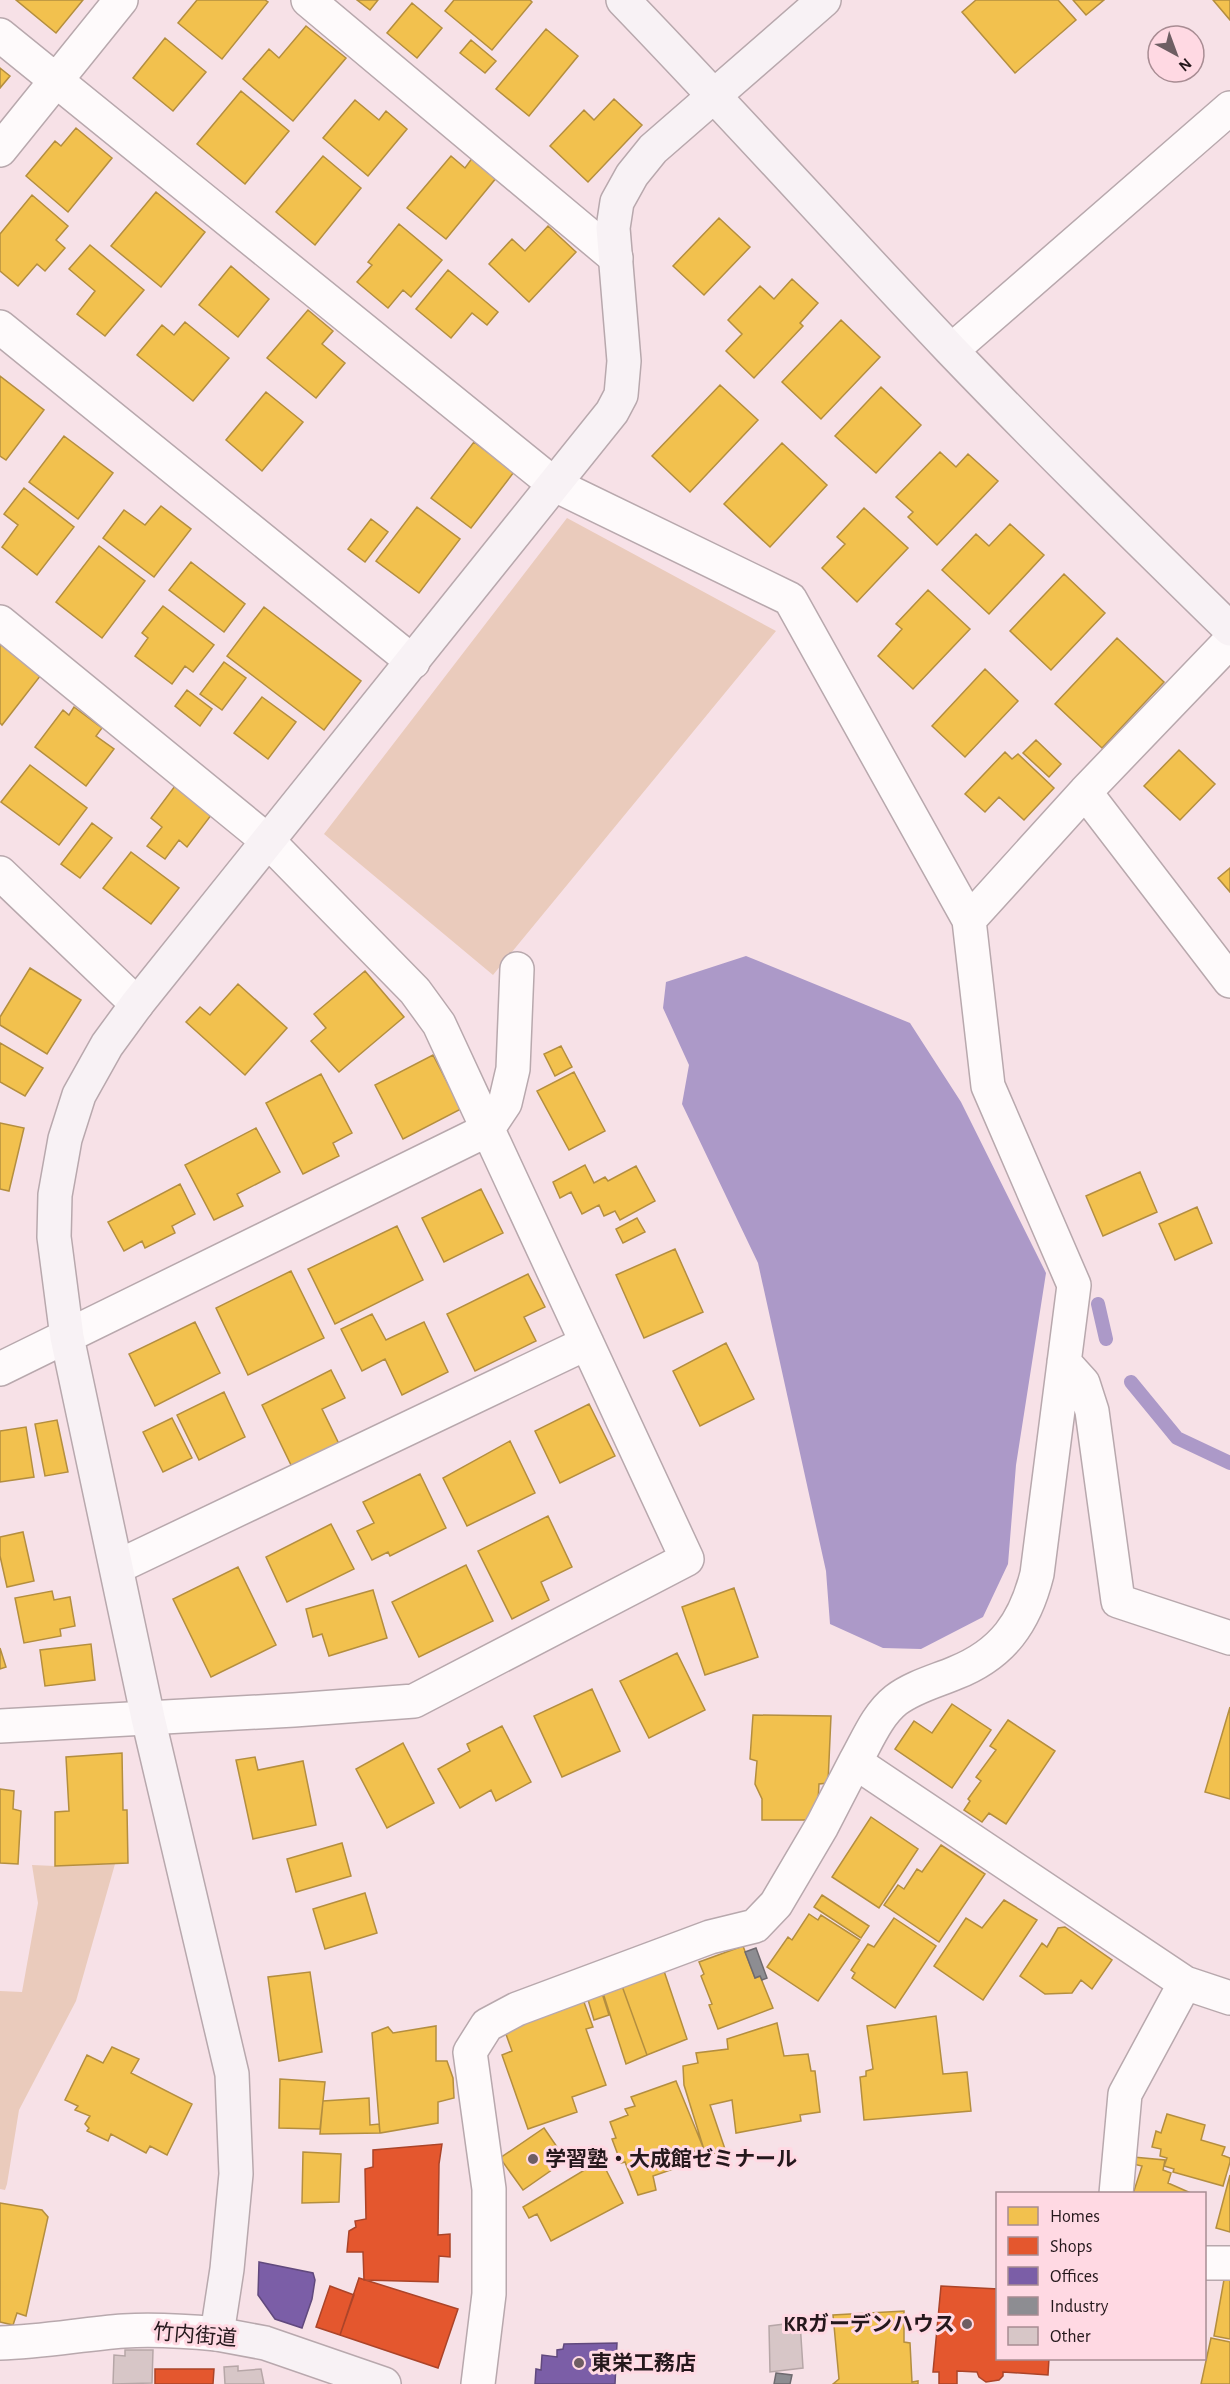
<svg xmlns="http://www.w3.org/2000/svg" width="1230" height="2384" font-family="'Alegreya Sans','Noto Sans JP',sans-serif">
<rect width="100%" height="100%" fill="#f7e1e7"/>
<!-- green -->
<path fill="#eacbbc" d="M567,518L776,631L493,975L324,834Z
M115,1864L76,2001L19,2110L7,2184L5,2190L0,2189V1991L22,1992L38,1903L32,1865L55,1866Z"/>
<!-- water -->
<path fill="#ac99c8" d="M746,956L910,1023L961,1102L1046,1273L1016,1465L1008,1564L983,1617L921,1649L883,1648L830,1624L826,1571L758,1263L682,1104L689,1065L663,1008L666,982Z"/>
<!-- homes -->
<path fill="#f2c14e" stroke="#b48e3f" stroke-width="1.5" d="M16,0H83L56,33Z
M197,0H265L268,2L222,59L178,23Z
M357,0H378L370,10Z
M454,0H530L532,2L492,50L445,11Z
M976,0H1058L1076,20L1015,73L962,12Z
M1073,0H1104L1086,15Z
M1213,0H1230V20Z
M412,3L442,28L417,58L387,33Z
M306,26L346,58L293,121L243,79L269,49L279,58Z
M546,29L578,56L529,116L496,89Z
M165,38L206,72L173,111L133,78Z
M471,40L496,61L485,73L460,53Z
M0,68L10,76L0,88Z
M241,91L289,131L245,184L197,144Z
M614,99L642,125L588,182L550,146L584,110L594,120Z
M355,100L379,120L386,111L407,129L368,176L323,138Z
M76,128L112,158L68,212L26,176L55,141L61,146Z
M323,156L361,188L315,245L276,212Z
M451,156L465,168L473,157L497,177L446,239L407,208Z
M156,192L205,232L161,287L111,246Z
M32,195L68,226L56,240L65,248L45,271L37,264L18,286L0,271V234Z
M719,218L750,247L704,295L673,266Z
M399,224L442,260L411,297L403,290L388,308L357,282L372,265L368,262Z
M548,226L576,252L529,302L489,264L512,239L525,251Z
M90,245L144,290L105,336L77,314L95,291L69,269Z
M231,266L269,299L238,337L199,305Z
M448,270L498,312L487,325L472,313L451,338L416,309Z
M792,279L818,303L800,323L803,326L754,378L726,351L742,334L728,320L760,286L774,299Z
M308,310L333,331L322,344L345,363L316,398L267,358Z
M841,320L880,357L821,419L782,382Z
M185,322L229,358L193,401L137,355L162,325L174,335Z
M0,376L44,410L6,460L0,456Z
M720,385L758,420L690,492L652,456Z
M881,387L921,425L876,473L835,436Z
M266,392L303,422L262,471L226,440Z
M64,436L113,473L78,519L29,482Z
M474,442L514,472L471,528L431,498Z
M782,443L827,485L770,547L724,504Z
M940,452L956,467L968,454L998,481L937,545L908,517L913,512L896,497Z
M24,488L74,527L37,575L2,547L18,525L4,514Z
M161,506L191,529L154,577L103,538L124,510L145,525Z
M417,507L460,539L419,593L376,561Z
M864,508L908,548L857,602L822,568L845,544L837,537Z
M371,519L388,532L365,562L348,549Z
M1010,524L1044,555L989,614L942,570L976,534L989,546Z
M99,546L145,581L102,638L56,602Z
M191,562L245,604L224,632L169,590Z
M1064,574L1105,613L1051,670L1010,631Z
M928,590L970,629L913,689L878,656L902,629L896,624Z
M163,606L214,645L193,672L185,666L172,684L135,656L148,638L142,633Z
M264,607L361,681L324,730L227,656Z
M1117,638L1164,682L1102,748L1055,704Z
M0,644L41,675L2,725L0,723Z
M224,662L246,678L222,710L200,694Z
M985,669L1018,701L965,757L932,726Z
M187,690L212,709L200,726L175,706Z
M262,697L296,722L268,759L234,733Z
M74,707L102,728L96,736L114,749L86,786L35,747L63,710L69,715Z
M1036,740L1061,764L1049,777L1023,753Z
M1179,750L1215,784L1180,820L1144,786Z
M1005,752L1012,759L1018,754L1054,788L1024,820L999,797L985,812L965,794Z
M30,765L87,808L59,845L1,802Z
M175,786L212,814L187,847L179,840L165,859L147,846L162,827L151,818Z
M92,823L112,838L80,878L61,864Z
M131,852L179,888L151,924L103,888Z
M1230,868V892L1218,878Z
M30,968L81,1000L47,1054L0,1025V1017Z
M365,971L404,1017L339,1072L311,1041L326,1028L314,1014Z
M238,984L287,1028L245,1075L186,1022L200,1007L210,1015Z
M0,1043L43,1068L25,1096L0,1082Z
M561,1046L572,1067L555,1076L544,1054Z
M433,1055L461,1109L403,1139L375,1085Z
M574,1072L605,1131L569,1150L537,1091Z
M321,1074L352,1133L333,1143L339,1156L303,1174L266,1103Z
M0,1123L24,1128L9,1191L0,1189Z
M256,1128L280,1172L237,1194L243,1206L214,1220L185,1165Z
M585,1165L594,1183L605,1177L608,1181L636,1166L655,1201L620,1220L615,1211L604,1216L599,1205L582,1214L571,1192L560,1198L553,1182Z
M1140,1172L1157,1212L1103,1236L1086,1196Z
M180,1184L195,1214L172,1226L175,1233L145,1248L142,1241L124,1251L108,1222Z
M481,1189L503,1233L444,1262L422,1218Z
M1197,1207L1212,1243L1175,1260L1159,1224Z
M637,1218L645,1232L623,1243L616,1229Z
M397,1226L423,1280L335,1324L308,1269Z
M675,1249L703,1312L644,1338L616,1275Z
M291,1271L324,1338L248,1375L216,1308Z
M528,1274L545,1307L524,1317L536,1341L475,1371L447,1314Z
M372,1314L386,1340L424,1322L448,1372L402,1395L385,1359L362,1371L341,1329Z
M195,1322L220,1373L155,1406L129,1354Z
M726,1343L754,1399L700,1426L673,1371Z
M331,1370L345,1398L322,1409L339,1444L292,1467L262,1405Z
M224,1392L245,1437L199,1460L177,1415Z
M589,1404L615,1456L560,1483L535,1431Z
M172,1418L192,1458L163,1472L143,1432Z
M57,1420L68,1472L45,1476L35,1424Z
M26,1427L34,1477L0,1482V1431Z
M510,1441L535,1493L467,1526L443,1478Z
M420,1474L446,1528L390,1556L388,1552L372,1560L357,1531L374,1523L363,1502Z
M548,1516L572,1567L541,1582L549,1600L512,1619L478,1551Z
M331,1524L354,1569L287,1602L266,1557Z
M23,1532L34,1581L7,1587L0,1556V1537Z
M466,1565L493,1621L419,1657L392,1602Z
M238,1567L276,1645L211,1677L173,1599Z
M734,1588L758,1657L705,1675L682,1607Z
M373,1590L387,1638L329,1656L322,1634L313,1637L306,1609Z
M52,1591L54,1600L70,1597L75,1626L60,1629L61,1636L24,1643L15,1598Z
M91,1644L95,1680L45,1686L40,1650Z
M0,1648L6,1667L0,1669Z
M677,1653L705,1710L649,1738L620,1681Z
M592,1689L620,1751L562,1777L534,1716Z
M952,1704L991,1730L952,1788L895,1749L914,1721L932,1733Z
M1230,1707V1799L1205,1792Z
M753,1715L831,1716L828,1783L819,1784L817,1820H762V1799L755,1784L757,1761L750,1759Z
M1008,1720L1055,1751L1006,1824L989,1813L982,1822L964,1810L970,1801L968,1799L981,1781L976,1777L996,1750L990,1746Z
M502,1726L531,1782L496,1801L491,1790L460,1808L438,1769L470,1751L467,1744Z
M403,1743L434,1803L387,1828L356,1769Z
M122,1753L123,1810H127L128,1863L55,1866V1812L69,1811L66,1757Z
M255,1757L258,1770L303,1761L316,1825L253,1839L236,1760Z
M0,1789L14,1791L13,1809L21,1811L18,1864L0,1863Z
M871,1817L918,1849L879,1908L832,1877Z
M342,1843L351,1876L296,1892L287,1859Z
M941,1845L985,1874L939,1942L884,1905L898,1885L904,1889L917,1869L922,1872Z
M365,1893L377,1933L325,1949L313,1909Z
M822,1895L869,1926L861,1938L814,1907Z
M1004,1900L1037,1920L983,2000L934,1966L966,1918L982,1928Z
M809,1914L818,1920L821,1915L860,1940L818,2001L767,1967L788,1937L792,1940Z
M894,1918L936,1946L895,2008L852,1978L855,1973L851,1970L868,1944L874,1947Z
M1065,1927L1112,1960L1092,1989L1081,1980L1072,1993L1045,1994L1020,1976L1042,1943L1047,1947L1058,1928Z
M743,1946L755,1978L760,1976L773,2008L718,2029L709,2005L712,2004L701,1976L704,1974L699,1962Z
M664,1971L687,2039L647,2055L622,1986Z
M310,1972L322,2052L279,2061L268,1977Z
M622,1986L647,2055L626,2064L603,1993Z
M600,1987L609,2015L594,2020L586,1993Z
M581,1994L593,2027L586,2029L606,2085L572,2097L577,2112L528,2129L502,2055L512,2051L502,2023Z
M936,2016L943,2074L967,2072L971,2111L864,2120L860,2077L866,2076V2071L873,2069L867,2026Z
M777,2023L784,2056L808,2054L811,2071H815L820,2112L800,2115L801,2121L736,2133L732,2100L710,2105L725,2149L706,2156L684,2085L683,2066L698,2063L696,2053L728,2049L727,2039Z
M436,2026V2061H447L453,2078L454,2098L438,2102V2123L380,2133L372,2033L388,2027L393,2033Z
M112,2047L139,2059L131,2073L192,2104L167,2155L150,2146L146,2153L111,2134L108,2141L87,2131L89,2128L85,2124L90,2116L75,2110L78,2106L65,2100L87,2055L103,2063Z
M280,2079L325,2082L320,2129L279,2128Z
M676,2081L703,2147L670,2162L673,2169L653,2176L656,2190L638,2195L625,2162L621,2163L612,2139L616,2138L610,2122L628,2115L625,2109L635,2106L631,2097Z
M369,2098L370,2125L379,2124L380,2133L320,2134L323,2101Z
M1167,2114L1205,2125L1201,2140L1225,2147L1222,2155L1230,2158V2162L1223,2186L1173,2172L1174,2169L1164,2166L1167,2158L1160,2156L1161,2149L1152,2147L1156,2131L1161,2133Z
M544,2128L566,2160L523,2190L500,2158Z
M303,2152L341,2154L339,2202L302,2203Z
M1133,2157L1165,2160L1163,2170L1171,2173L1168,2183L1193,2194H1133L1142,2166L1133,2164Z
M601,2160L623,2203L551,2241L537,2214L529,2218L523,2207Z
M1230,2175V2232L1216,2228Z
M0,2203L42,2210L48,2217L26,2316L17,2313L13,2325L0,2322Z
M1225,2274L1230,2275V2339L1214,2336Z
M904,2311V2342L910,2343L912,2382L918,2381V2384H833L839,2379L833,2315Z
M1211,2338L1230,2342V2384H1201Z"/>
<!-- shops -->
<path fill="#e4572e" stroke="#ab4429" stroke-width="1.5" d="M442,2144L439,2164L438,2235L450,2234V2257L439,2256L438,2282L364,2280L363,2252H347L349,2231L356,2227L355,2221L366,2219L365,2169L373,2167V2150Z
M359,2278L458,2309L438,2368L340,2335Z
M330,2286L354,2295L340,2335L316,2327Z
M941,2286L998,2289V2358H1049L1048,2375L1003,2372V2376L999,2380L986,2382L979,2377L977,2372L957,2371V2384H939V2372H933Z
M155,2369H214L213,2384H155Z"/>
<!-- offices -->
<path fill="#7b5ea7" stroke="#61497d" stroke-width="1.5" d="M259,2262L313,2273L315,2280L312,2299L302,2328L275,2319L258,2295Z
M617,2343L615,2384H535L536,2369L541,2370L542,2355L557,2357V2350L563,2349L564,2344Z"/>
<!-- industry -->
<path fill="#8d8d92" stroke="#6e6a6f" stroke-width="1.5" d="M756,1948L767,1978L762,1980L760,1976L755,1978L745,1952Z
M776,2373L792,2375L790,2384H774Z"/>
<g fill="none" stroke-linecap="round" stroke-linejoin="round">
<!-- stream -->
<path stroke="#ac99c8" stroke-width="14" d="M1098,1304L1106,1339
M1131,1382L1177,1438L1230,1463"/>
</g>
<!-- building -->
<path fill="#d7c6c7" stroke="#b6a6a7" stroke-width="1.5" d="M800,2322L803,2368L770,2372L769,2326Z
M125,2350H153L152,2383L113,2384L114,2355L125,2356Z
M238,2366V2371L261,2369L264,2384H225L224,2367Z"/>
<g fill="none" stroke-linecap="round" stroke-linejoin="round">
<!-- street casing -->
<g stroke="#b8a8ad" stroke-width="36">
<path id="street" d="M308,0L616,258
M0,35L555,485L790,599L969,920L988,1086L1074,1285L1037,1574C1025,1622 1003,1654 955,1673C936,1681 913,1687 896,1700C877,1715 867,1741 855,1762
M0,150L121,0
M0,327L413,662
M952,350L1230,108
M0,622L269,842L415,991L439,1024L687,1559L414,1701L294,1710L0,1726
M1085,792L1230,981
M0,873L137,1004
M969,920L1085,792L1230,641
M1064,1362L1083,1383L1092,1411L1118,1601L1230,1638
M0,1369L487,1130L505,1103L513,1069L517,969
M117,1567L587,1343
M1116,2194L1125,2094L1185,1983
M1204,2263H1230
M0,2343C42,2342 83,2334 124,2331C156,2329 185,2331 217,2334
M478,2384L489,2294V2189L470,2052L487,2025L517,2009L710,1937L755,1926L776,1904L822,1826L855,1762L1185,1983L1230,1998"/>
</g>
<!-- secondary casing -->
<g stroke="#b8a8ad" stroke-width="36">
<path id="secondary" d="M623,0C734,115 841,234 951,350C1042,445 1136,537 1230,629
M384,2384L265,2343L217,2334L227,2269L236,2174L232,2074L148,1718L67,1337L54,1237L55,1195L65,1139L79,1095L107,1045L137,1004L612,412L621,395L624,361L613,228L617,202L632,175L653,149L824,0"/>
</g>
<!-- street -->
<use href="#street" stroke="#fefafb" stroke-width="33"/>
<!-- secondary -->
<use href="#secondary" stroke="#f8f2f5" stroke-width="33"/>
</g>
<!-- markers -->
<g fill="#6e5e63" stroke="#ffd9e3" stroke-width="2">
<circle cx="533" cy="2159" r="6"/>
<circle cx="967" cy="2324" r="6"/>
<circle cx="579" cy="2363" r="6"/>
</g>
<g text-anchor="middle" stroke-width="6" stroke-linejoin="round" paint-order="stroke">
<!-- poi labels -->
<g font-size="21" font-weight="bold" fill="#25181c" stroke="#ffd9e3" text-anchor="start">
<text x="545" y="2166">学習塾・大成館ゼミナール</text>
<text x="955" y="2331" text-anchor="end">KRガーデンハウス</text>
<text x="591" y="2370">東栄工務店</text>
</g>
<!-- street labels -->
<g font-size="21" fill="#25181c" stroke="#ffd9e3">
<text transform="translate(195 2335) rotate(5)" y="7">竹内街道</text>
</g>
</g>
<!-- legend -->
<rect x="996" y="2192" width="210" height="168" fill="#ffd9e3" stroke="#a88c93" stroke-width="1.5"/>
<rect x="1008" y="2207" width="30" height="18" fill="#f2c14e" stroke="#a88c93" stroke-width="1.5"/>
<text x="1050" y="2222" font-size="18" fill="#25181c">Homes</text>
<rect x="1008" y="2237" width="30" height="18" fill="#e4572e" stroke="#a88c93" stroke-width="1.5"/>
<text x="1050" y="2252" font-size="18" fill="#25181c">Shops</text>
<rect x="1008" y="2267" width="30" height="18" fill="#7b5ea7" stroke="#a88c93" stroke-width="1.5"/>
<text x="1050" y="2282" font-size="18" fill="#25181c">Offices</text>
<rect x="1008" y="2297" width="30" height="18" fill="#8d8d92" stroke="#a88c93" stroke-width="1.5"/>
<text x="1050" y="2312" font-size="18" fill="#25181c">Industry</text>
<rect x="1008" y="2327" width="30" height="18" fill="#d7c6c7" stroke="#a88c93" stroke-width="1.5"/>
<text x="1050" y="2342" font-size="18" fill="#25181c">Other</text>
<!-- north arrow -->
<g transform="translate(1176 54) rotate(139)"><circle r="28" fill="#ffd9e3" stroke="#a88c93" stroke-width="1.5"/>
<path d="M0-4.5L10 22L0 15L-10 22Z" fill="#6e5e63"/>
<text y="-9" font-size="16" font-weight="bold" text-anchor="middle" fill="#25181c">N</text>
</g>
</svg>
